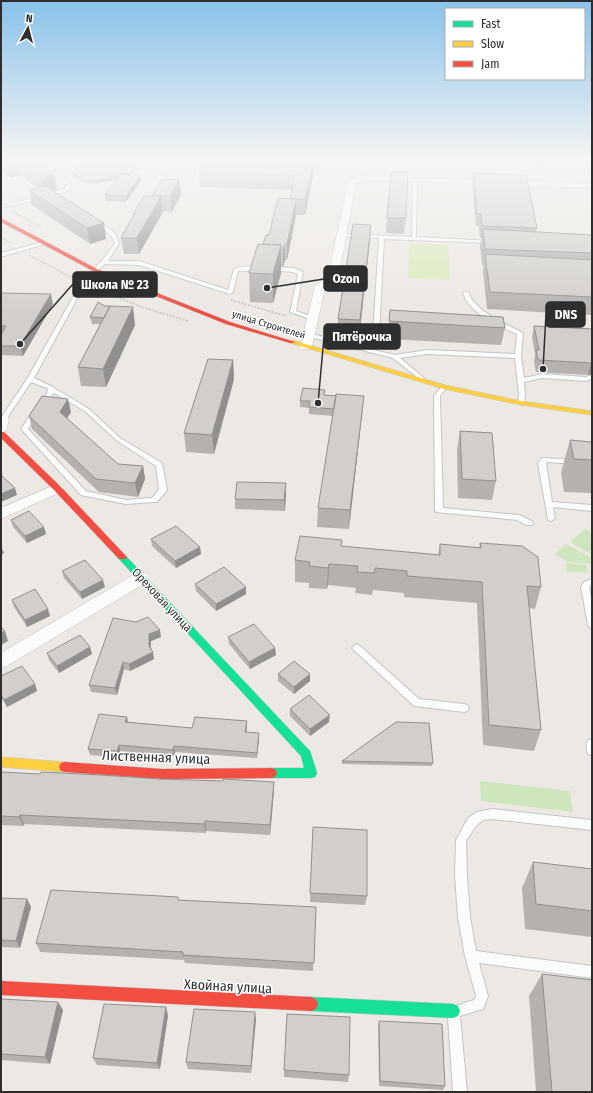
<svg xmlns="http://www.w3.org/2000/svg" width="593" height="1093" font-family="'Fira Sans Condensed',sans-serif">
<rect width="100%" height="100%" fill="#ece8e4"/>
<!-- green -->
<path fill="#cee6be" d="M585,529L592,533V555L570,542Z
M566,544L592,558V564L568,562L555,554Z
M566,563L586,565L588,573L567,571Z
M480,781L570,791L573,812L481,801Z"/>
<!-- pitch -->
<path fill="#d9eabb" d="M409,243L448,245L450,280L408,278Z"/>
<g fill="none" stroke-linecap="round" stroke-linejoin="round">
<!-- lane casing -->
<g stroke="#c5c4c5" stroke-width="2">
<path id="lane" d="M62,162H70L58,165L53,171L71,185L69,190L55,195L58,197L56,198L49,195L65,188L67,185L48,171L56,163Z
M165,162H169L162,173H158V172Z
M413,178L417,179L416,237L491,241L493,242L491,243L384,239L379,335L369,349L395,355L428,350L515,354L517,334C498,326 470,314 463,293L466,291L469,293L472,300L482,310L496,319L523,333L521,356L524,378L542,374L586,377L592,375V379L586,381L542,378L524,382L525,394L524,403L521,405L518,403L519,394L515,358L428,354L400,358L424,378L425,379L422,381L393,358L306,336V334L308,333L364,347L373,335L379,238L342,236L340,235L342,234L412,237Z
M41,196L43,197V198L1,208V206Z
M95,221H99L115,233L119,243L108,261H139L228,290L234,269C243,266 255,265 263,269C256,273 246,269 238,271L233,292L230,294L139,265L105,264L97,271H93V269L102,261L115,243L111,235L95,223Z
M43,242L45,243V244L1,257V253Z
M272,267L294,268L303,272L296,311L314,317V319H310L290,312L298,274L293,272L270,270L269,269Z
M105,274L110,275L88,286L77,299L34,378L51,386L89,409L120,438L162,463L167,490L157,502H154L126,504L81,495L21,429L39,402L47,393L48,389L47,388L31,382L5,421L1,422V418L27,379L73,297L84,284ZM54,393L85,411L116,440L156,466L159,490L152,498L126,500L86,491L28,429L43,404Z
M444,385L447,387L440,396L443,508L519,515L532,521L533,523L532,525H526L517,520L436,512L435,510L434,396L442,386Z
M542,458L592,461V465L547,462L546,463L552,502L592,505V511L553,507L555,518L551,521L548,520L538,463Z
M592,579V585L589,587L592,602V628L589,627L588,625L581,587L584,582Z
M357,644L360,646L419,699L464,704L467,705L469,708L467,711L464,712L414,706L354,650L352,648L354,646Z
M592,739V755L588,754C586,750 586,744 588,740Z
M492,809L592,820V830L492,819L483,820L476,826L466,841L467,876L470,917L476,951L592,966V978L479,963L488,996L483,1009L460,1016L467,1092H453L448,1017L450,1013L453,1011L455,1006L474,1000L476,996L465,956L458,917L455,876L456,840L468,818L477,812Z"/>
</g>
<!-- street casing -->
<g stroke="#c5c4c5" stroke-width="1">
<path id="street" d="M363,176L592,184V188L379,180H364L356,183L338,279L325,288L312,347L310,349H302L300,347L315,286L328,277L348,182Z
M3,416L7,417L9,420L6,431L1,432V417Z
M57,484L62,485L64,488L62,491L1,519V508Z
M141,572L147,574L149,578L147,582L7,666L1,668V653L135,574Z"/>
</g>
<!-- fast casing -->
<g stroke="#c5c4c5" stroke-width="1">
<path id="fast" d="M122,554L125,555L310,751L317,773L315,777L311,778H271L267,777L265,773L267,769L271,768H304L301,756L119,559L117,557Z
M311,997L453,1004L458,1006L460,1011L458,1016L453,1018L311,1011L306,1009L304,1004L306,999Z"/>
</g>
<!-- slow casing -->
<g stroke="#c5c4c5" stroke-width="1">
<path id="slow" d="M292,340L445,385L521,401L592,411V415L521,405L444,389L290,343V341Z
M1,757L65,762L69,763L71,767L69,771L65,772L1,767Z"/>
</g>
<!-- jam casing -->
<g stroke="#c5c4c5" stroke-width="1">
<path id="jam" d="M1,218L97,269L230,322L295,342L294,343H290L226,324L93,271L1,222Z
M1,432H4L60,486L125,555L127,557L125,559H119L54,490L1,438Z
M65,762L162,769L271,768L275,769L277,773L275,777L271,778L162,779L65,772L61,771L59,767L61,763Z
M1,981L311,997L316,999L318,1004L316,1009L311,1011L1,995Z"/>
</g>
<!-- path-far1 -->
<path stroke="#c9c9c8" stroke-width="1.5" stroke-dasharray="2 1" stroke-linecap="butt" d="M13,212L42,228
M1,237L11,243
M29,255L63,273"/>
<!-- path -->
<path stroke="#c9c9c8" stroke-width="2" stroke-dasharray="2 1.5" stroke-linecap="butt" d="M61,272L80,282
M97,289L142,307L188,321
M231,300L286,316"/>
<!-- lane -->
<use href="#lane" fill="#fcfcfb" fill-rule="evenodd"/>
<!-- street -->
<use href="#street" fill="#fcfcfb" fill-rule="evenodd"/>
<!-- fast -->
<use href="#fast" fill="#16e098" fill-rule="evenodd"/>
<!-- slow -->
<use href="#slow" fill="#ffcf43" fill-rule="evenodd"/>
<!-- jam -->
<use href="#jam" fill="#f24e42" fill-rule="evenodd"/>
</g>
<!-- wall -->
<path fill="#b4b1af" d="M1,162H38L54,175L57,190L53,191L106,239L90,244L32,205L29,190L37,188L21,175L10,177L1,170Z
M204,162H316L305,215H296L287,260H285L283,267H281V273L273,303L250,302L249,273L263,244L269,235L290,199L292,190L200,187L199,172Z
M530,162H546L545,166L532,165Z
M588,162H592V171Z
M134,167L135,169L131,175H140L141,180L126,202L106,201L105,195L117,179L95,184L84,183L73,175L72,173Z
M474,173L537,228L536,232L592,235V315L487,309L483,271V265H482L480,245L482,238H480L479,226H476L472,185Z
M179,180L181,195L172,212L163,211L139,254H124L121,238L133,216V214L153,196Z
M387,218H406L404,234L386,233Z
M371,225L370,241L359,338L337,337L338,319Z
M1,293L53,304L23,356L1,355Z
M105,306L135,325L106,387L81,386L78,367L100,324H92L90,317Z
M390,310L505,328L501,345L388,339Z
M534,326L592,329V374L588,375L536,372L534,361L535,354L532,337Z
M233,360L234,379L214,454L186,452L184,433Z
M325,390V395L336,396H364L362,414L349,529L317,527L318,508L333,416L309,414V408L300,407V401Z
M71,412L67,418L118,464L143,466L145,479L138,497L99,492L32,429L29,416Z
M460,431L496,481L492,500L458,498L457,450Z
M570,440L592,442V493L564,492L561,472Z
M286,483V493L285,511L235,509V499Z
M11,520L46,534L27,543L13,527Z
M151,539L200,547L201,554L176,568L152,546Z
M480,543L541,587L535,609L529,608L541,730L534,751L483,745L477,603L404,597V593L373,590L372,595L355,593L356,588L328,585L327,589L309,588V583L295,582V560L341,546L438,555L440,544L479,548Z
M62,571L105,587L82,599L64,578Z
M195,584L246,587V594L216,611L196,591Z
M12,600L50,616L27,627L14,607Z
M113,618L161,637L151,641V648L154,659L130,671L124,669L117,695L91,692L89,685Z
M228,637L275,648L276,655L250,669L229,644Z
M90,647L92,654L59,673L49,660L47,653Z
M278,674L310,681L294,694L278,681Z
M1,676L35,684L37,691L7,707L1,697Z
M290,709L329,722L310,736L290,716Z
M247,721V726L246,732L259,738L257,758L175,752L174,756L120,751L118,757L90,755L88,749L128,722L192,728Z
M342,761L433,763L432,766L342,764Z
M1,772L40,774L160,779L223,781L274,782V791L270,835L206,831V833L24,824V826L1,825Z
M313,827L367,896L365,905L310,902Z
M533,862L592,869V937L525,929L522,888Z
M1,898L27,899L31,907L20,948L1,947Z
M179,900L316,907L313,971L185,963L184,960L40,952L36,943Z
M542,974L592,1092H536L529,996Z
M1,999L63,1010L50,1064L1,1060Z
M168,1015L160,1069L97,1065L93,1058Z
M256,1019L251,1073L188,1069L186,1062Z
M379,1021L445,1086L443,1090L379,1086L378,1026Z
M284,1070L349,1075L348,1082L284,1077Z"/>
<!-- shaded-wall -->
<path fill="#92908e" d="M6,162H18L21,175L10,177Z
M313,162H316L305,215V199Z
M134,167L135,169L130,176L95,184L94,181Z
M54,175L57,190L44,193L41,178Z
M140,175L141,180L126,202V196Z
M179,180L181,195L172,212L170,196Z
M161,196L163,212L139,254L137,238Z
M296,199V215L287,260V244Z
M104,223L106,239L90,244L87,228Z
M371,225L370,241L359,338L360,320Z
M285,244V260L283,267V250Z
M281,245V273L273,303V274Z
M51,294L53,304L23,356L20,346Z
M133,307L135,325L106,387L103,369Z
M233,360L234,379L214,454L212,435Z
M591,363H592V374L588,375Z
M364,396L362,414L349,529L350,510Z
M68,399L71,412L63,425L60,412Z
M143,466L145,479L138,497L135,483Z
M286,483V493L285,511L284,500Z
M15,488L17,495L1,502V494Z
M44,527L46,534L27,543L25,536Z
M1,546L4,553L1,555Z
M200,547L201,554L176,568L175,561Z
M329,564L328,585L327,589L328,568Z
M103,580L105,587L82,599L80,592Z
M246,587V594L216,611V604Z
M48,609L50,616L27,627L25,620Z
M160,630L161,637L151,641V653L149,646V634Z
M5,631L8,641L1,645V633Z
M90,647L92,654L59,673L57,666Z
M275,648L276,655L250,669L249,662Z
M153,652L154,659L130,671L129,664Z
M123,662L124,669L117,695L115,688Z
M310,674V681L294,694V687Z
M35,684L37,691L7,707L4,700Z
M330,715L329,722L310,736V729Z
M127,717L128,722H125Z
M247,721V726L246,737L245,732Z
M259,733V738L257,758V753Z
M119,745L120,751L118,757L117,751Z
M174,746L175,752L174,756L173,750Z
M274,782V791L270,835V825Z
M20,815L24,824V826L19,817Z
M205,821L206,831V833L204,824Z
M27,899L31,907L20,948L16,941Z
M58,1002L63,1010L50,1064L45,1057Z
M166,1007L168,1015L160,1069L157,1063Z
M255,1012L256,1019L251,1073V1066Z"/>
<!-- building -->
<path fill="#d1cecb" stroke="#92908e" d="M19,162H38L54,175L41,178Z
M84,162H124L134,167L130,173L126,174H121L120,176L94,181L84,180L72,173Z
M204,162H313L305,199H290L295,175L199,172Z
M391,172H408L406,218H387Z
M474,173L526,175L537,228L482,226L481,214H477Z
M121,174L140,175L126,196L105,195Z
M162,179L179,180L170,196H152Z
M45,186L104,223L87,228L29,190Z
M144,196H161L137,238H121L135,213L133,214Z
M278,198L296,199L287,244H285L283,250H281V245L263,244L266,235H269Z
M353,224L371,225L360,320L338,319Z
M483,229L592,235V253L485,249Z
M258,244L281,245L273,274L249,273Z
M485,254L592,260V297L490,292Z
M1,293L51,294L20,346H1V335L6,326H1Z
M98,302L105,306H110L104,318L90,317Z
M110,306L133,307L103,369L78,367Z
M390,310L503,317L505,328L389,321Z
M534,326L592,329V363L538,360L536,350H539Z
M208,359L233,360L212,435L184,433Z
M303,388L325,390L324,395L336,396L334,409L309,407L310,401H300Z
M336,394L364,396L350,510L318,508Z
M42,396L68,399L60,412L118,464L143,466L135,483L96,479L29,416Z
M460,431L492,433L496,481L462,479Z
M570,440L592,442V460L574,459Z
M1,475L15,488L1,494Z
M237,482L286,483L284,500L235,499Z
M29,511L44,527L25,536L11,520Z
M176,526L200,547L175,561L151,539Z
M300,536L342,540L341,546L440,555V544L481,548L480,543L522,546L538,557L541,587L527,586L541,730L489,725L482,582L407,576V571L375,568L374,573L357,572L358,566L329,564L328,568L309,566L310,562L295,560Z
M85,560L103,580L80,592L62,571Z
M224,567L246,587L216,604L195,584Z
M35,589L48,609L25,620L12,600Z
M148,617L160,630L149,634V646L153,652L129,664L123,662L115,688L89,685L113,618L136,622Z
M254,624L275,648L249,662L228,637Z
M1,627L5,631L1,633Z
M80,635L90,647L57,666L47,653Z
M294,661L310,674L294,687L278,674Z
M22,666L35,684L4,700L1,695V676Z
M309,695L330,715L310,729L290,709Z
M99,714L127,717L125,722L192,728L195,717L247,721L245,732L259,733L257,753L174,746L173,750L119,745L117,751L88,749Z
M396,722L429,723L433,763L342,761Z
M1,772L40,774L41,772L101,775L160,779L223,781V779L274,782L270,825L205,821L204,824L20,815L19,817L1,816Z
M313,827L367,830V896L310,893Z
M533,862L592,869V911L536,904Z
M51,890L178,897V900L316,907L314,963L183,955V952L36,943Z
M1,898L27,899L16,941L1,940Z
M542,974L592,980V1092H552Z
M1,999L58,1002L45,1057L1,1054Z
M104,1004L166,1007L157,1063L93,1058Z
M194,1009L255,1012L251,1066L186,1062Z
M287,1014L350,1017L349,1075L284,1070Z
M379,1021L442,1024L445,1086L380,1081Z"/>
<!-- sky -->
<linearGradient id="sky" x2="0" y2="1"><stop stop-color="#88c2ea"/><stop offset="0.51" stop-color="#f6f5f3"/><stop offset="1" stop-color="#f6f5f3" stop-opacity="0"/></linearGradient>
<rect width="593" height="315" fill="url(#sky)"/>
<g text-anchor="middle" stroke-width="3" stroke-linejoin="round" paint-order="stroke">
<!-- far-street labels -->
<g font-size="10" fill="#2e2e2e" stroke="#fff">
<text transform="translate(269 324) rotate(17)" y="4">улица Строителей</text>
</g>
<!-- street labels -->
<g font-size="12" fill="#2e2e2e" stroke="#fff">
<text transform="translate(162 600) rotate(47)" y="4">Ореховая улица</text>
</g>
<!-- near-street labels -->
<g font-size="14" fill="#2e2e2e" stroke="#fff">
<text transform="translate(156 757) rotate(2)" y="5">Лиственная улица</text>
<text transform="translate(228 986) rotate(3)" y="5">Хвойная улица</text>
</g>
</g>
<!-- callouts -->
<path fill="none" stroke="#2e2e2e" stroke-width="1.5" d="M267 288L324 279M20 344L73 284M543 369L546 314M318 403L324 337"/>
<g fill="#2e2e2e" stroke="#fff" stroke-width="1.5">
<circle cx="267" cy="288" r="4"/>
<circle cx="20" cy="344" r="4"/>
<circle cx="543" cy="369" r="4"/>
<circle cx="318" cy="403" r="4"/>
</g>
<g fill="#2e2e2e" stroke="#2e2e2e" stroke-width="1.5">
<rect x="324" y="266" width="43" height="25" rx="4"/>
<rect x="73" y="272" width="84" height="25" rx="4"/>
<rect x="546" y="302" width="39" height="25" rx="4"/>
<rect x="324" y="324" width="76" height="25" rx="4"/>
</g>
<g font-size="13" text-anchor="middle" font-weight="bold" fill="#fff">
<text x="346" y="283">Ozon</text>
<text x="115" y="289">Школа № 23</text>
<text x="566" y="319">DNS</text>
<text x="362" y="341">Пятёрочка</text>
</g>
<!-- border -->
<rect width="593" height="1093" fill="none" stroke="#2e2e2e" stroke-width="4"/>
<!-- legend -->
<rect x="445" y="8" width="140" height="72" fill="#ffffff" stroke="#ababab"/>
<rect x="453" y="21" width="20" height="6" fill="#16e098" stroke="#ababab"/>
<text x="481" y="28" font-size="12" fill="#2e2e2e">Fast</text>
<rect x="453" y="41" width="20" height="6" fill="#ffcf43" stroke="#ababab"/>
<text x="481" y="48" font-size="12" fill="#2e2e2e">Slow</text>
<rect x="453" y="61" width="20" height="6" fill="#f24e42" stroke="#ababab"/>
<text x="481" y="68" font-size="12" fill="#2e2e2e">Jam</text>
<!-- north arrow -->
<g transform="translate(28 28) rotate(7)" stroke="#ffffff" stroke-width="3" paint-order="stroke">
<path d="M0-3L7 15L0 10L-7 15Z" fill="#2e2e2e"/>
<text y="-6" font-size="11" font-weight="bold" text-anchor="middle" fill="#2e2e2e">N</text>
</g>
</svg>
